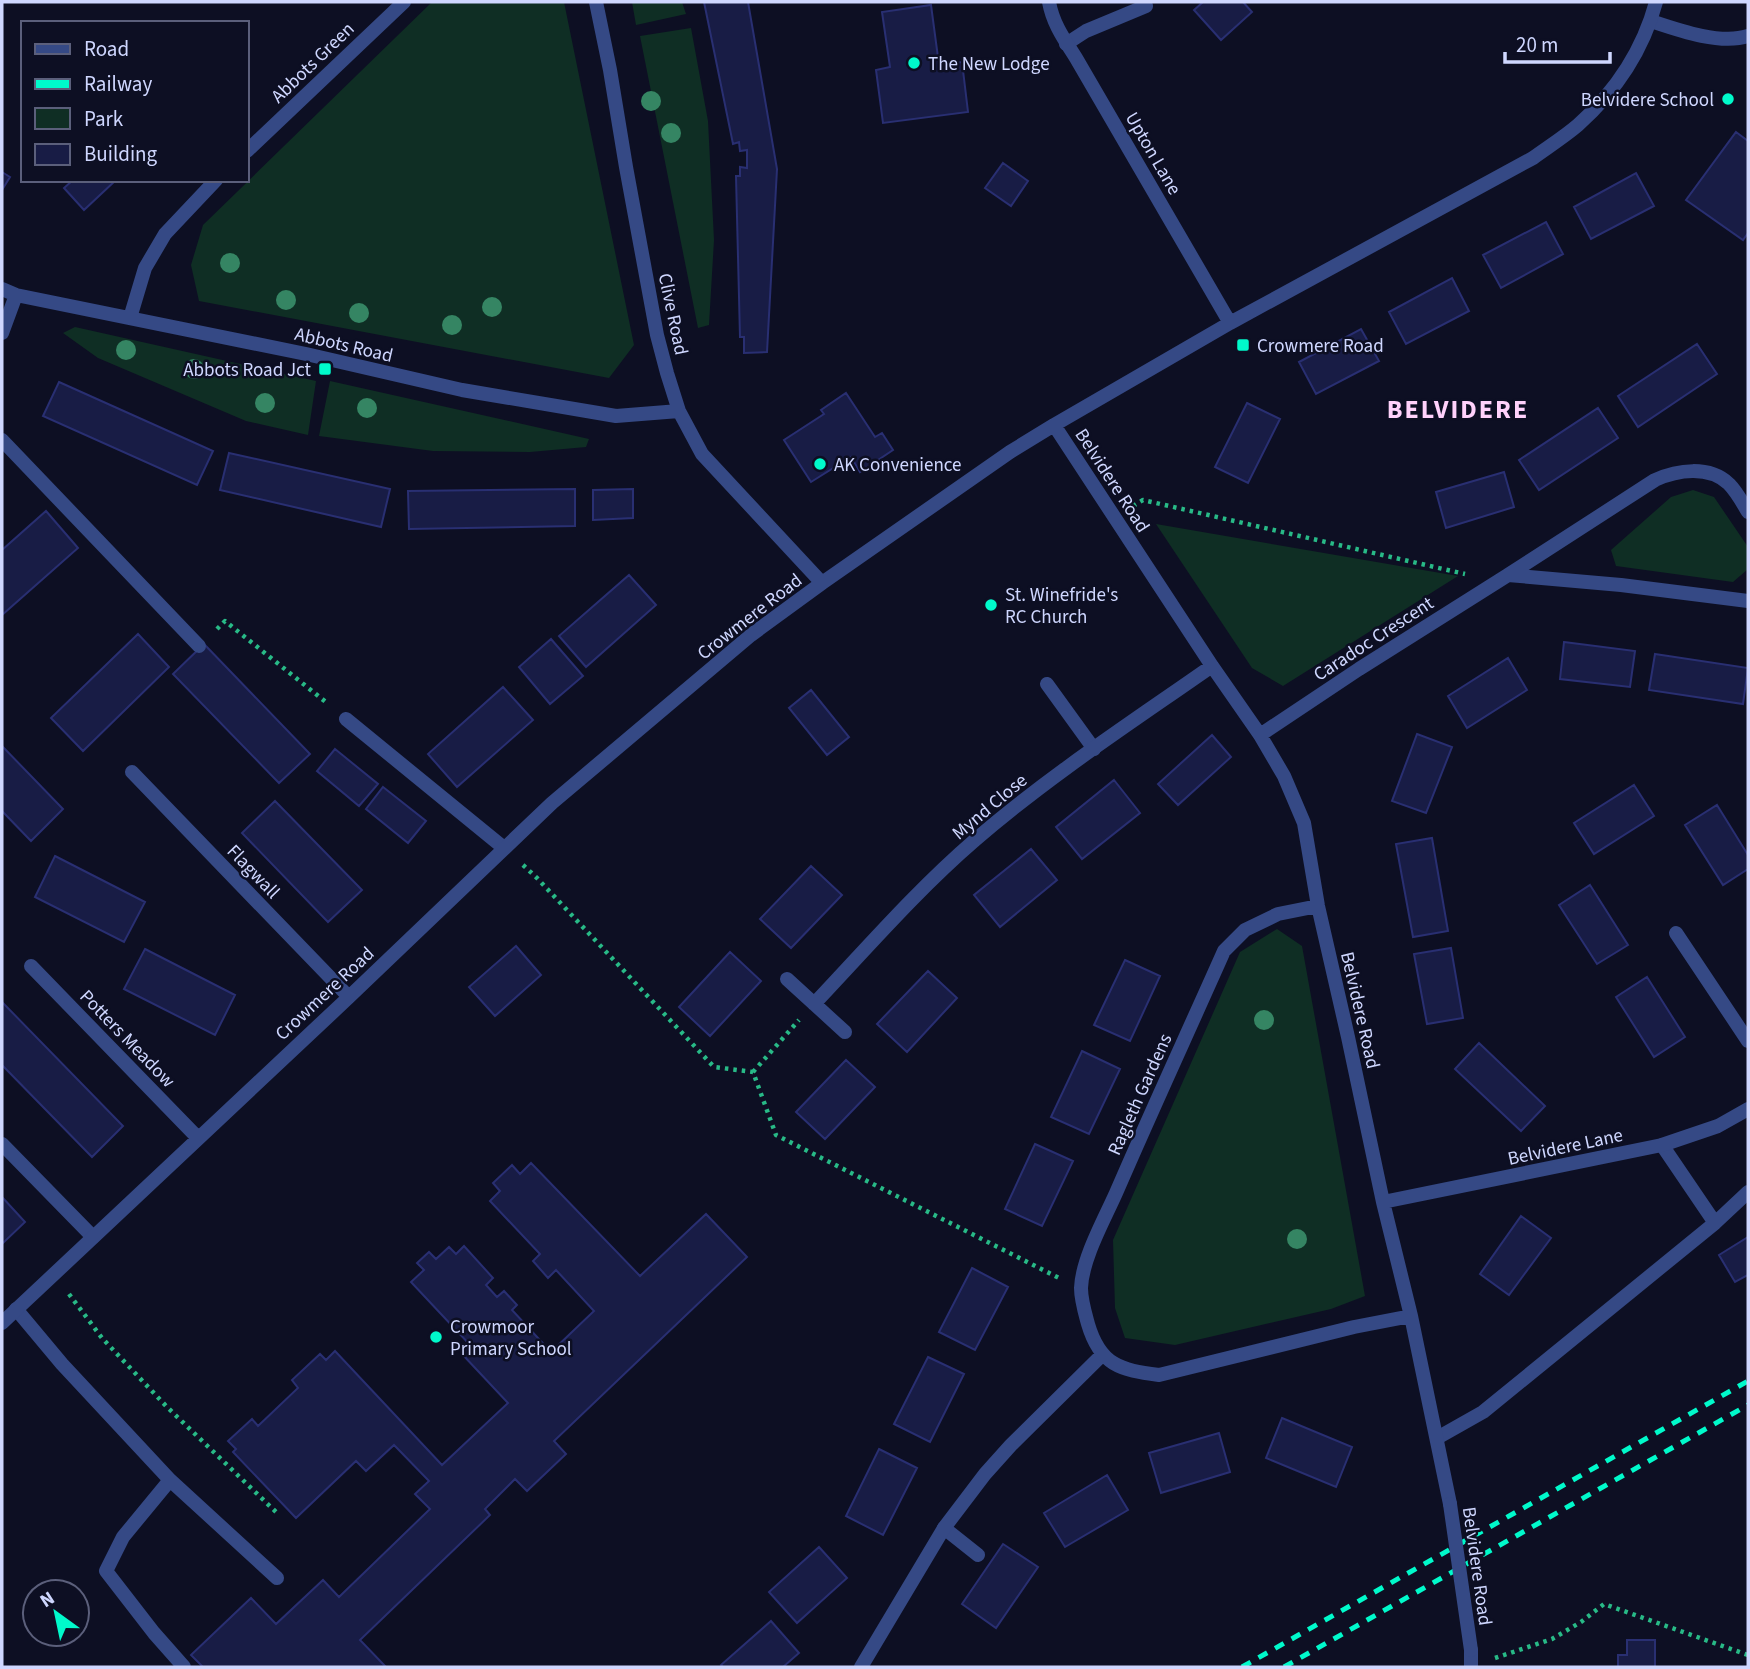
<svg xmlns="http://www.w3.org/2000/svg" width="1750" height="1669" font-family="'Source Sans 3',sans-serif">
<rect width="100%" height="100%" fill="#0d0f23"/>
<!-- green -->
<path fill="#0f2e24" d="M432,2H564L634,345L609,378L199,301L191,265L203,225Z
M632,2H682L686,14L636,25Z
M691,28L708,121L714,240L709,325L698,328L640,36Z
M75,327L316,381L308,435L246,421L98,358L63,333Z
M330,381L589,439L586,447L530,452L433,451L319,436Z
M1693,490L1714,497L1748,547V569L1733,582L1616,566L1611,550L1671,497Z
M1156,524L1458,576L1283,686L1252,668Z
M1277,929L1302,946L1365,1296L1331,1309L1175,1345L1125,1338L1115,1308L1113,1240L1240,952Z"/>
<!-- building -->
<path fill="#181c45" stroke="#292f72" stroke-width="2" d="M704,2H748L777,169L767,352L744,353V337H740L736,176H740V167L747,168V150L740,151L739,142L733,144Z
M1203,2H1243L1252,12L1221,40L1194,10Z
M931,5L939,65L962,62L968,112L883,123L876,70L890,67L882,12Z
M1736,132L1748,141V233L1743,240L1686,200Z
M1003,163L1028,181L1011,206L985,188Z
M2,172L10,177L2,190Z
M1636,173L1654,206L1591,239L1574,207Z
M73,180H116L84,210L64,188Z
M1546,222L1563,254L1501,288L1483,255Z
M1452,278L1469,311L1406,344L1389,312Z
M1361,329L1379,361L1316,394L1299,362Z
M1697,344L1717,374L1638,427L1618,396Z
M59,382L213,451L197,485L43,416Z
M846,393L875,437L882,433L893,450L860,472L851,457L811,482L784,440L824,414L821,410Z
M1247,403L1280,419L1248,483L1215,467Z
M1598,408L1618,438L1539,490L1519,460Z
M229,453L390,489L381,527L220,490Z
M1504,472L1514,507L1446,528L1436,492Z
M575,489V526L409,529L408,491Z
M633,489V518L593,520V490Z
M46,511L78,548L2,615V550Z
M629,575L656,605L586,667L559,636Z
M138,634L169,667L83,751L51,718Z
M551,639L583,676L550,704L519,667Z
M1564,642L1635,651L1630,687L1560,679Z
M204,644L310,754L279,783L173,674Z
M1655,654L1748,668L1743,704L1649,690Z
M1508,658L1527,690L1467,728L1448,696Z
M503,687L533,720L457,787L428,754Z
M811,690L849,737L827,755L789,708Z
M1417,734L1452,747L1426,813L1392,801Z
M1212,735L1231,757L1178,805L1158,784Z
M2,746L63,809L31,841L2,811Z
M335,749L378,784L359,806L317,771Z
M1114,780L1140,813L1082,859L1056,827Z
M1634,785L1654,816L1594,854L1574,823Z
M383,787L426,821L408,843L366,809Z
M275,801L362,890L328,922L242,833Z
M1717,805L1748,855V869L1723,885L1685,825Z
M1432,838L1448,931L1413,937L1396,844Z
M1031,849L1057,880L1000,927L974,895Z
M55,856L145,902L124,942L35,897Z
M811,866L842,895L791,948L760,919Z
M1590,885L1628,945L1597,964L1559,905Z
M516,946L541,975L495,1016L469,987Z
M1451,948L1463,1018L1427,1024L1414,954Z
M145,949L235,995L215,1035L124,989Z
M730,952L761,981L710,1036L679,1007Z
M1125,960L1160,976L1130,1041L1094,1025Z
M928,971L957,998L907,1052L877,1024Z
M1647,977L1685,1037L1654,1057L1616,997Z
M2,1002L123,1126L92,1157L2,1065Z
M1479,1043L1545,1106L1521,1131L1455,1069Z
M1082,1051L1120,1069L1089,1134L1051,1117Z
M846,1060L875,1087L825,1139L796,1112Z
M1035,1144L1073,1161L1042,1226L1005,1209Z
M531,1163L640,1276L706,1214L747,1257L554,1441L566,1454L527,1491L515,1479L485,1509L490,1515L360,1640L386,1667H203L191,1655L251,1598L276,1624L323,1580L339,1597L430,1509L415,1494L429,1481L394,1445L366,1471L356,1461L296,1518L233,1452L236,1449L228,1441L252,1419L258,1426L298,1388L292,1380L320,1354L326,1360L335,1351L442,1465L508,1403L462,1354L471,1346L411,1282L424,1270L417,1263L429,1252L436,1259L449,1247L456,1254L464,1246L493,1278L486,1285L497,1297L504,1291L517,1305L512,1310L551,1352L594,1311L556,1270L548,1278L533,1261L540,1254L490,1201L500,1191L493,1183L512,1165L520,1174Z
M2,1197L25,1222L2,1244Z
M1521,1216L1551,1238L1509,1295L1480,1274Z
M1748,1237V1275L1735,1282L1719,1255Z
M972,1268L1008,1287L975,1350L939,1332Z
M928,1357L964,1374L930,1442L894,1424Z
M1282,1418L1352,1447L1336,1487L1266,1458Z
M1219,1433L1230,1472L1161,1493L1149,1453Z
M879,1449L917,1468L883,1535L846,1516Z
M1107,1475L1128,1510L1065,1547L1044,1513Z
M1003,1544L1038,1567L996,1628L962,1604Z
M819,1547L847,1578L797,1623L769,1592Z
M771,1621L799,1653L783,1667H723L721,1665Z
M1627,1640H1655V1667H1618V1655H1627Z"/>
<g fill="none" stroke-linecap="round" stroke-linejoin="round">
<!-- path -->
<path stroke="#28ba87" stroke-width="4.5" stroke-dasharray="3.5 5" stroke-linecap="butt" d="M1133,506L1143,500L1465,574
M217,629L225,621L327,703
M523,865L537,878L714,1067L753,1072L776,1135L1059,1278
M753,1072L799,1020
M69,1294L102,1338L167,1407L277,1513
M1495,1658L1552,1639L1581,1622L1604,1604L1748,1655"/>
<!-- lane -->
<path stroke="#354985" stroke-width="14" d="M1651,21C1678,30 1720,45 1748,36
M1066,44L1086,31L1146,6
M2,440L199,646
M1047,684L1094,749
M346,719L504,848
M2,1144L93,1237
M1662,1145L1715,1223
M16,1309L62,1364L170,1480L123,1537L106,1571L154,1633L184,1667
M1437,1438L1483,1412L1715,1223L1748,1192
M170,1480L277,1578
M944,1528L978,1555"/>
<!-- street -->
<path stroke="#354985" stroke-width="14" d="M596,2L610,70L626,167L657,335L667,373L679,411L702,454L822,583
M1049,2C1053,24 1064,39 1076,58L1230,323
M247,151L404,2
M2,289L16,295L306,354L462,390L616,416L679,411
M130,318L145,268L165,234L216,180
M2,333L16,295
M1054,425L1212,666L1260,735L1284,776L1304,823L1318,906L1348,1037L1383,1202L1411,1316L1450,1504
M1508,575L1655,480C1677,470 1709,465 1729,484C1737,492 1742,502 1748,512
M1260,735L1359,669L1508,575L1621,585L1748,601
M132,772L349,997
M1318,906L1278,914L1245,930L1224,951C1188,1032 1151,1112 1116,1193C1104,1220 1082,1259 1081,1288C1081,1300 1085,1313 1088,1324C1100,1365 1120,1370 1159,1375L1354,1327L1411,1316
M1676,933L1748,1041
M31,966L198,1138
M787,979L845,1032
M814,1004C866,949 917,890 975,840C1049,776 1132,722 1212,666
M1383,1202L1662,1145L1718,1126L1748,1109
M2,1323L349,997L552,803L751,635L822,583L1010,452L1054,425L1230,323L1533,158C1548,147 1564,137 1578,125C1615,92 1643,50 1656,2
M1471,1650V1667
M861,1667L944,1528L985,1474L1011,1445L1102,1355"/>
<!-- rail -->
<path stroke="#00facb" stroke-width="5" stroke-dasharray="10 9" stroke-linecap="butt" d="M1242,1667L1748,1381
M1284,1667L1748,1405"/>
<!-- street-bridge -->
<path stroke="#354985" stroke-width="14" d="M1450,1504L1471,1650"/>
</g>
<!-- trees -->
<g fill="#358563">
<circle cx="651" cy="101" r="10"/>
<circle cx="671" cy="133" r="10"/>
<circle cx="230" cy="263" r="10"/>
<circle cx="286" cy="300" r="10"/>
<circle cx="492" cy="307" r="10"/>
<circle cx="359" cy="313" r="10"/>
<circle cx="452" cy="325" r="10"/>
<circle cx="126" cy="350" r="10"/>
<circle cx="194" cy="369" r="10"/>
<circle cx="265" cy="403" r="10"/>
<circle cx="367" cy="408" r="10"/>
<circle cx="1264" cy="1020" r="10"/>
<circle cx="1297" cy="1239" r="10"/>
</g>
<!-- markers -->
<g fill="#00facb" stroke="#0d0f23" stroke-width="2.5">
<circle cx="914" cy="63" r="7"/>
<circle cx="1728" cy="99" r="7"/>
<rect x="1236" y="338" width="14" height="14" rx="3.5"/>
<rect x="318" y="362" width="14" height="14" rx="3.5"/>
<circle cx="820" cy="464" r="7"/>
<circle cx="991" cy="605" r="7"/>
<circle cx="436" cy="1337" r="7"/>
</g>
<g text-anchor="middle" stroke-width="5" stroke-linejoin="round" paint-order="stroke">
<!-- street labels -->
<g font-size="19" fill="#cfd7ff" stroke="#0d0f23">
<text transform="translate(312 62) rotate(-44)" y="7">Abbots Green</text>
<text transform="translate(1154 153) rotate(60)" y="7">Upton Lane</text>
<text transform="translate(674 314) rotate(78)" y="7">Clive Road</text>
<text transform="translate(344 344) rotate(13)" y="7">Abbots Road</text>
<text transform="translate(1113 480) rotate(57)" y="7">Belvidere Road</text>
<text transform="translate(749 616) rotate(-38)" y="7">Crowmere Road</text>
<text transform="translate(1373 638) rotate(-33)" y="7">Caradoc Crescent</text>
<text transform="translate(989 806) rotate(-40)" y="7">Mynd Close</text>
<text transform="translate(254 871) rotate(46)" y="7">Flagwall</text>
<text transform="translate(324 993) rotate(-43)" y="7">Crowmere Road</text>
<text transform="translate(1361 1010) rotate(77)" y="7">Belvidere Road</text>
<text transform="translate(128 1038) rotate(46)" y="7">Potters Meadow</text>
<text transform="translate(1139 1094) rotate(-66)" y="7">Ragleth Gardens</text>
<text transform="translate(1565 1146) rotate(-12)" y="7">Belvidere Lane</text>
<text transform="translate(1478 1566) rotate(82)" y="7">Belvidere Road</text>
</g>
<!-- poi labels -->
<g font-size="19" fill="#cfd7ff" stroke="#0d0f23" text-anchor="start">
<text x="928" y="70">The New Lodge</text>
<text x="1714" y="106" text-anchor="end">Belvidere School</text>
<text x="1257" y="352">Crowmere Road</text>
<text x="311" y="376" text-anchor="end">Abbots Road Jct</text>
<text x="834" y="471">AK Convenience</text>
<text x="1005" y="601">St. Winefride's<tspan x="1005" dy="22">RC Church</tspan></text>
<text x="450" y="1333">Crowmoor<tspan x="450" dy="22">Primary School</tspan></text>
</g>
<!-- district labels -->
<g font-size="26" font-weight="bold" letter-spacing="2" fill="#ffd1fb" stroke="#0d0f23">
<text x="1458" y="418">BELVIDERE</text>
</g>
</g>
<!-- border -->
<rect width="1750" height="1669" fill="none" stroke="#cfd7ff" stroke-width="7"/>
<!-- legend -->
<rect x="21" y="21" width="228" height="161" fill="#0d0f23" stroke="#5b5f7b" stroke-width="2"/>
<rect x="35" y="44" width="35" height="10" fill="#354985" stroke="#5b5f7b" stroke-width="2"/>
<text x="84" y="56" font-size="21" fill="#cfd7ff">Road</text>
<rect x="35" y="79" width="35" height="10" fill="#00facb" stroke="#5b5f7b" stroke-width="2"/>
<text x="84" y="91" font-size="21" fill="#cfd7ff">Railway</text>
<rect x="35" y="108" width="35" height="21" fill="#0f2e24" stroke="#5b5f7b" stroke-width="2"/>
<text x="84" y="126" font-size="21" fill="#cfd7ff">Park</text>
<rect x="35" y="144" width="35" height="21" fill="#181c45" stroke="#5b5f7b" stroke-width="2"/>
<text x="84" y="161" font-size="21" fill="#cfd7ff">Building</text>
<!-- north arrow -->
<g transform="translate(56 1613) rotate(327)"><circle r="33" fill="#0d0f23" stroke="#5b5f7b" stroke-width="2"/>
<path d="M0-5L12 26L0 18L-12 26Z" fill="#00facb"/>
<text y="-10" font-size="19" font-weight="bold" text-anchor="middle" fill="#cfd7ff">N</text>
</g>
<!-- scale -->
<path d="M1505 52v10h105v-10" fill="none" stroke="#cfd7ff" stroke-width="3.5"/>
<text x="1516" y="52" font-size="21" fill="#cfd7ff" stroke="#0d0f23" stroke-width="5" paint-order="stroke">20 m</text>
</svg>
